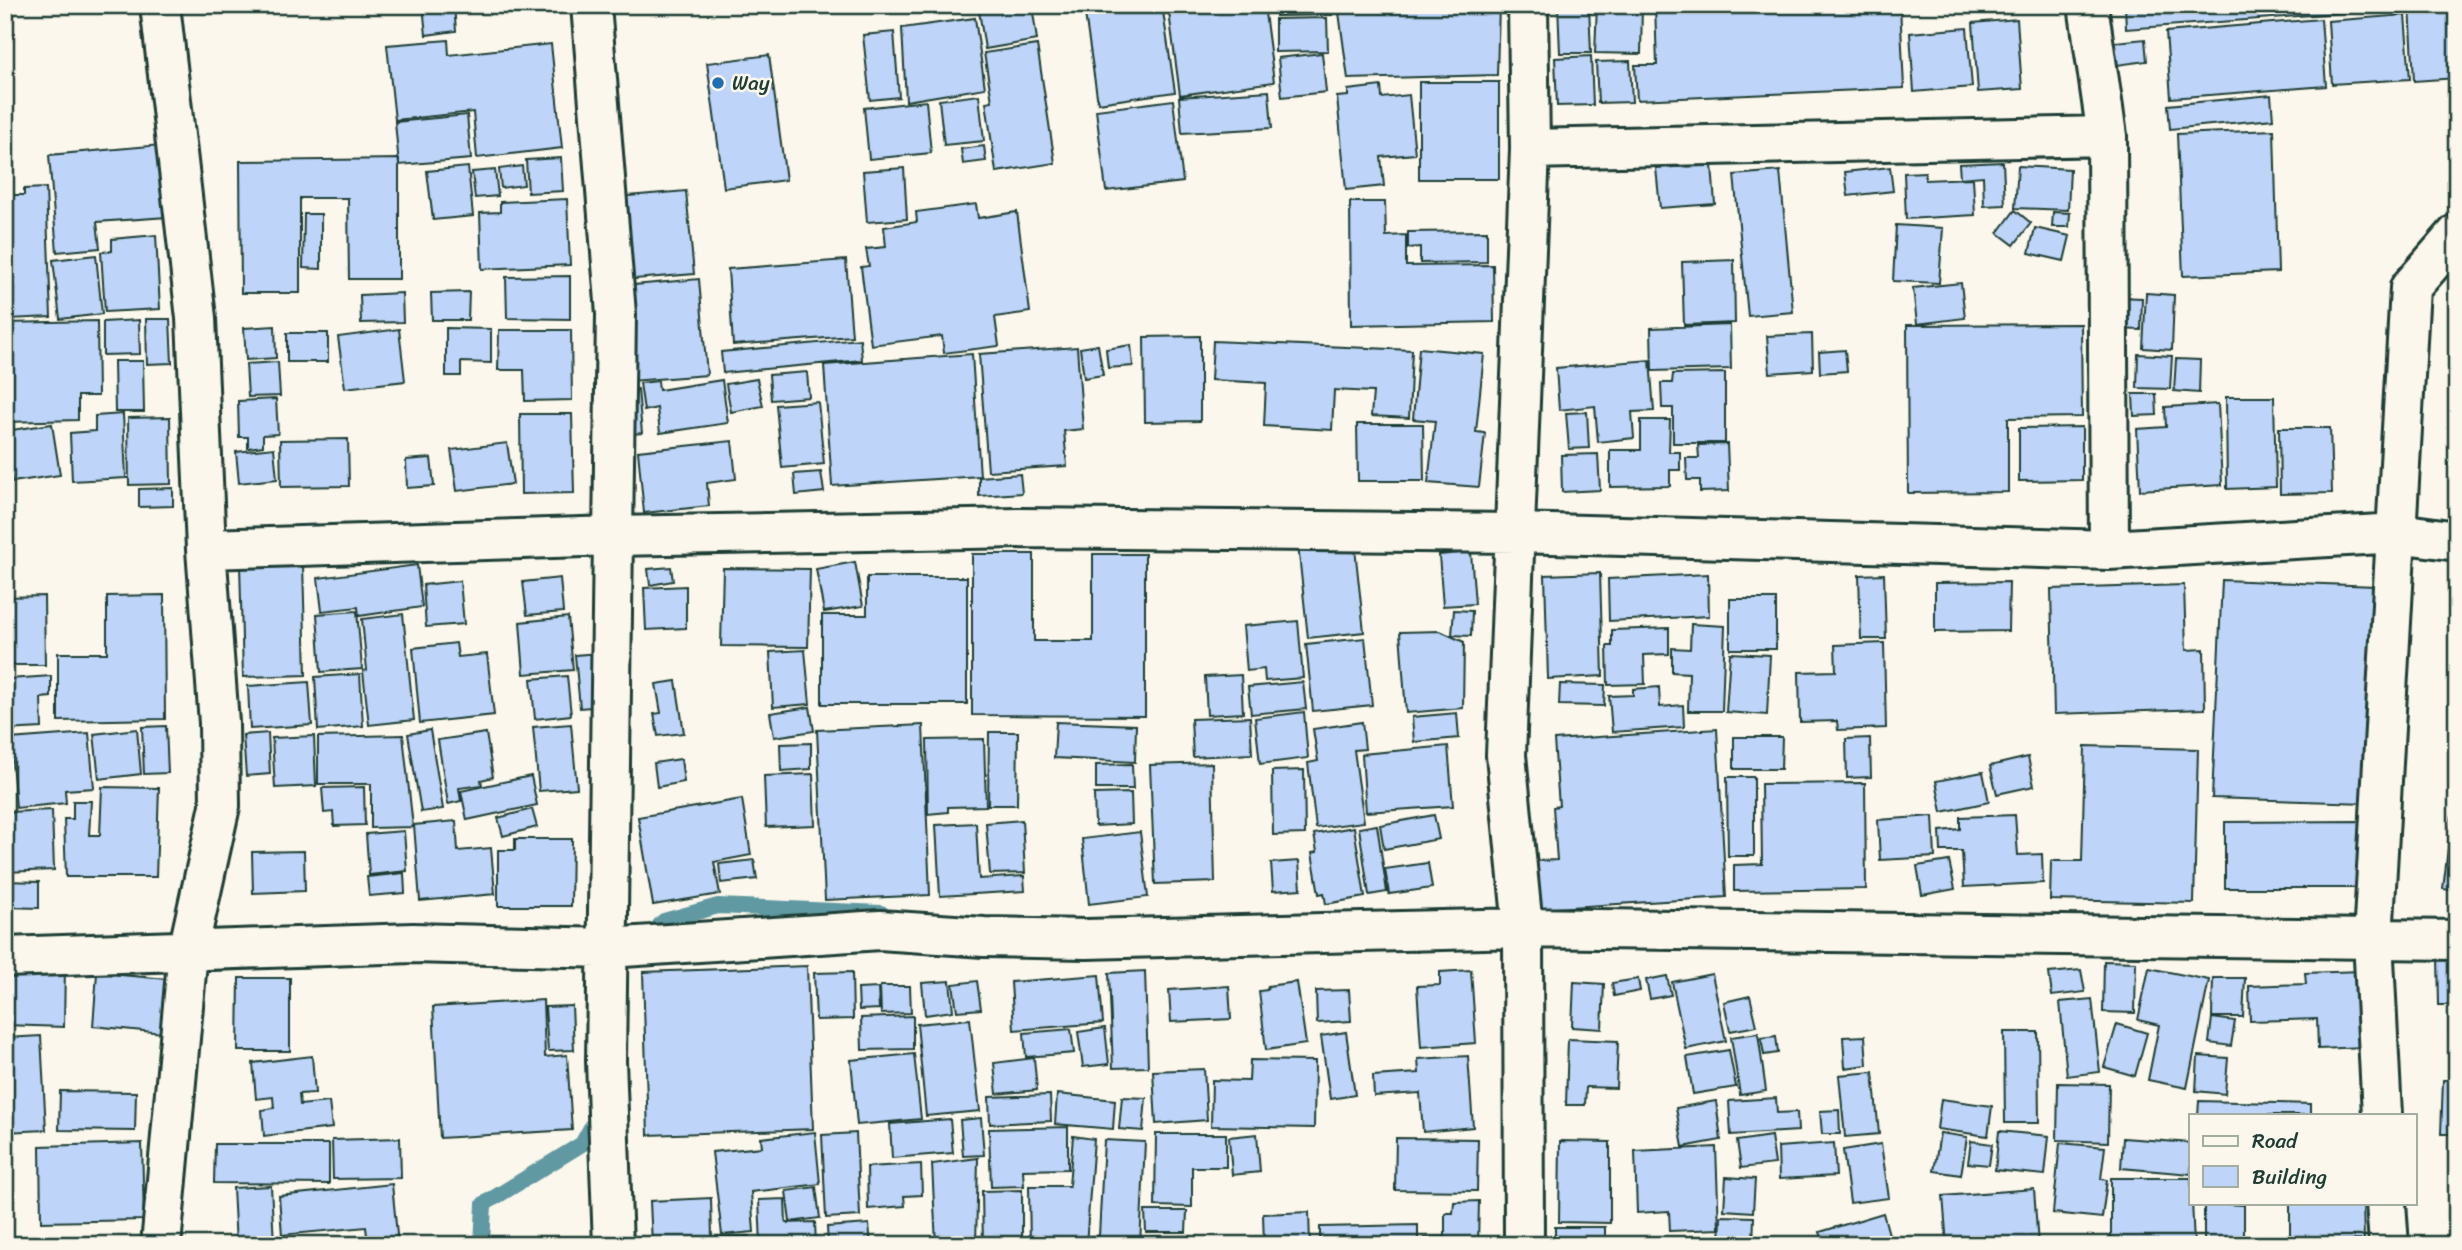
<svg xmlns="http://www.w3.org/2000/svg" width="2462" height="1250" font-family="Sriracha,sans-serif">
<rect width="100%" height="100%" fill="#fbf7ec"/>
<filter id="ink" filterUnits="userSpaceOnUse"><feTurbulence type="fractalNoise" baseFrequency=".0143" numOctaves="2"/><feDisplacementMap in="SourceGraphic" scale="14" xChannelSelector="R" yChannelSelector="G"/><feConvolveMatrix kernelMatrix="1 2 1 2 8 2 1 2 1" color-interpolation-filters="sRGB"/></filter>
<g filter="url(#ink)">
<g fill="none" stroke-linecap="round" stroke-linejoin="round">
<!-- stream -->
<path stroke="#6099a2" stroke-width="16" d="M645,941L664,921L718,906L881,913
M482,1245L484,1204L582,1144L599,1113"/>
</g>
<!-- building -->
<path fill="#bed4f8" stroke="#1f3d34" stroke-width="2" d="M423,5H454L456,31L426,35Z
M992,5H1032L1037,40L985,49L979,11L993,10Z
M1162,5L1175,92L1098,103L1084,7Z
M1168,5H1264L1274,82L1180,95Z
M1276,5H1331L1332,15L1276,16Z
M1338,5H1499L1497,75L1348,79Z
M1558,5H1589L1591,53H1560Z
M1597,5H1642L1641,54L1595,53Z
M1655,5H1900L1904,88L1637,100L1635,65H1657Z
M2094,5H2122V8L2095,12Z
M2125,5H2404V8L2126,29Z
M2410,5H2455L2457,78L2414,81Z
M2405,15L2410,79L2332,84L2328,21Z
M975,18L985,88L906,101L902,28Z
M1327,18L1328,51L1275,52V19Z
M2017,19L2022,89L1978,92L1973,23Z
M2321,19L2326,86L2171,98L2166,32Z
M1967,28L1972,87L1914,92L1910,33Z
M894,32L899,97L870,100L863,35Z
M2145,39L2147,61L2110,66L2106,43Z
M448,40L449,55L551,44L562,148L477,158L473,112L395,120L387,45Z
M1037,45L1055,163L996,172L986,102L992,101L984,53Z
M1322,53L1326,92L1282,97L1278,58Z
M769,55L786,180L724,188L707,63Z
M1591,56L1593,105L1557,106L1555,58Z
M1630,61L1632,102L1598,103L1596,62Z
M1419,82H1499V179H1419Z
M1381,86L1382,98L1409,95L1415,154L1381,157L1384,186L1346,190L1337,97L1348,96V90Z
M1269,91L1272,128L1182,133L1179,97Z
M979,95L984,141L944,145L939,100Z
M2271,95L2273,119L2170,129L2168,105Z
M1173,100L1183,182L1106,191L1096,110Z
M926,101L931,153L869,159L864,108Z
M467,115L471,159L399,165L395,122Z
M2274,130L2278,272L2183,276L2177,134Z
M161,145L167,217L97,222L100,248L57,252L49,155Z
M984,146L986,161L963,164L961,149Z
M561,158L563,191L528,193L526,160Z
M399,159V279H349L348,198H300V293H241L240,161Z
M2003,162L2005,205L1984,206L1983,176L1960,178L1959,164Z
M1712,165L1715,204L1660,208L1656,168Z
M522,166L524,185L501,188L499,169Z
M2018,166L2070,169L2068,210L2015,208Z
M468,167L473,216L433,220L427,171Z
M1890,167L1893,191L1848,196L1845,172Z
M904,168L907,219L867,222L863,171Z
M495,170L498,196L475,198L472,172Z
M1780,171L1793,312L1748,316L1734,175Z
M1925,172V180L1973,178L1975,215L1906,219L1904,173Z
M46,188L51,317L9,319L5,195H24V189Z
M686,191L694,274L623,280L616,197Z
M567,199L570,265L482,269L480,213L500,212V202Z
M1350,202H1385L1386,236L1406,235V266L1493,265L1494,322L1351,325Z
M976,204L978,218L1017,212L1030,312L995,317L999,346L944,353L942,336L871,345L861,267L869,266L866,249L886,247L884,227L917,222L916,212Z
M2015,210L2031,223L2014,245L1998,233Z
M2053,212L2070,213L2069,227H2052Z
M304,214H321V269L303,268Z
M1896,225L1943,228L1939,283L1893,281Z
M2035,228L2070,236L2064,261L2029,253Z
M1487,231V262L1420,263V247L1408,248V232Z
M156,235L160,309L105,312L101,252L112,251V239Z
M96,255L102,314L60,319L53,260Z
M846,260L852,336L733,345L728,269Z
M1734,260L1735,323L1684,325L1682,262Z
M570,276V319L507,318L506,277Z
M699,279L707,375L631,381L623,286Z
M1961,283L1965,318L1917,324L1913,288Z
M469,292L468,320H432L431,293Z
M402,293L403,322L361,323L360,295Z
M2146,293L2174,295L2172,350L2143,348Z
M2118,297L2142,298L2141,330L2117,329Z
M146,319H170L172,363L147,364Z
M139,320L140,354L103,355V322Z
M97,321L98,396H78V420L5,422V323Z
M2081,324L2082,417L2008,418V492L1908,493L1907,325Z
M1730,325L1731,369L1652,371L1651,328Z
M275,326L276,358L246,360L244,328Z
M446,328L491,329V363L461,362V376H446Z
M399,329L405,381L345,388L338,337Z
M499,330H571L572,400L525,401L524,370H498Z
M287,333H328V362H287Z
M1812,334L1813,370L1770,373L1767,336Z
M1200,336V421L1145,422L1144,337Z
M860,339L862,360L723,373L721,352Z
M1213,341L1412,350L1409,418L1371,416L1373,392L1334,390L1332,430L1264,426L1266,383L1211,380Z
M1098,345L1103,375L1084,378L1080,348Z
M1131,345L1133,366L1108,368L1106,349Z
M1077,347L1083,429L1064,431L1067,466L988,471L979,354Z
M1419,348L1484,354L1476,432L1485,433L1479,487L1428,483L1435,421L1413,419Z
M1845,350L1847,371L1820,373L1819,352Z
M972,354L980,476L832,486L824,365Z
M2138,354L2172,356L2170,389L2137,388Z
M2176,359L2200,360L2199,393L2174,391Z
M1650,360L1654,411L1632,412L1634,438L1598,442L1595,406L1559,410L1556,368Z
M114,361H143L144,412H115Z
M278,362L280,396L248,397L246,364Z
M807,372L809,397L771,400L769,375Z
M1725,373V443H1673V408H1662L1661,383H1672L1673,374Z
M757,379L763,406L731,412L726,384Z
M722,380L728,423L660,433L657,408L644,411L640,383L658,381L659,390Z
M638,389L642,433L621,435L617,391Z
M2133,394H2156L2157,415L2134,416Z
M2226,397H2274L2276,487L2227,489Z
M276,399L278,434L263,435V446L248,448V437H239L238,401Z
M818,402L824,464L782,468L776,405Z
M2218,404L2222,485L2140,490L2137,429L2166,427L2165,407Z
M1587,412L1589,448L1569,449L1566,413Z
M123,414L126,478L72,481L70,433L95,431V416Z
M520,414H572L574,493L521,494Z
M170,417L171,484L129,485L128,418Z
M1641,420H1670L1669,452H1680V470H1670V486L1610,487V450H1641Z
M52,424L60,475L12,482L5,431Z
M1357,424H1423L1424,481H1358Z
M2082,427V480L2019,481V428Z
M2279,428H2330L2332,493L2280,494Z
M348,439L349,486L281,487L280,440Z
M732,441L736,479L707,483L709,506L644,513L638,451Z
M507,443L513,484L457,491L451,450Z
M1727,444L1729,491L1700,492V480H1687L1686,458H1699L1698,445Z
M274,448L277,479L239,483L236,452Z
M1598,454L1600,490L1562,492L1561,455Z
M431,458L434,486L407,488L406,460Z
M821,472L824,492L796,495L794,474Z
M1020,474L1022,493L979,496V477Z
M173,488V506L139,507V489Z
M1354,539L1364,632L1308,638L1298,545Z
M1471,552L1475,604L1443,606L1439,555Z
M972,554H1034V641H1093V554H1145V716L972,715Z
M855,562L863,606L824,612L816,569Z
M303,563L306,675L243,677L240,564Z
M417,565L422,607L359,616L358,607L322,611L318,578Z
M671,567L673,581L650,585L648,569Z
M723,568L810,569L808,647L721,646Z
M1600,573L1603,676L1548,679L1545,575Z
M1708,574L1709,616L1609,621L1608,579Z
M1884,574L1886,639H1861L1859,575Z
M867,577H967V704H822V615H867Z
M560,578L563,612L527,615L523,582Z
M2222,580L2376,586L2367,803L2212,798Z
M460,581L464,624L426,627L423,585Z
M2009,582L2008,631L1935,632V583Z
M2184,585L2186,650L2204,649L2205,709L2054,714L2051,589Z
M686,586V628L646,630L644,588Z
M164,595L165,719L58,721V653H107V596Z
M44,596L45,665H6V597Z
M1730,599H1776V649H1730Z
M1454,610L1472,611L1471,636L1452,635Z
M357,611L362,669L321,672L317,614Z
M403,614L414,720L369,725L363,671L367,670L362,619Z
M568,617L573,670L524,674L520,622Z
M1298,621L1303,678L1265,681L1264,669L1247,671L1243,626Z
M1691,624L1725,626L1722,711H1688L1689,673L1672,672V648L1690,649Z
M1669,628V654L1644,655L1645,684L1608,685L1607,646H1612V630Z
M1440,631L1464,642L1463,708L1406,713L1400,632Z
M1365,638L1372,705L1313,711L1306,644Z
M456,643L458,657L487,654L494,715L420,723L413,648Z
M1884,643L1886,728L1838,730L1837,721L1800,722L1799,672L1836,671L1835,645Z
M805,650L810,704L773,707L770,652Z
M598,653L603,706L580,708L575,655Z
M1730,653L1770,655L1767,715L1726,712Z
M360,674L363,726L318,730L315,677Z
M1241,675L1243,713L1207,715L1205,677Z
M51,676V697L41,698L42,728L5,730V691H9V679Z
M567,676L571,715L535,719L531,679Z
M676,681L684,733L658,736L654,714L661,713L656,684Z
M309,682L312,725L250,729L248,686Z
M1303,682L1306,709L1251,714L1248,687Z
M1560,684L1605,685L1604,706L1559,705Z
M1659,687L1660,707L1683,705L1684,727L1612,732L1609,696L1633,695V689Z
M810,707L814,731L774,737L770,713Z
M1304,712L1308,758L1260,764L1255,718Z
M1457,713L1459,738L1414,742L1412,717Z
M1250,717L1252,754L1193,757L1191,719Z
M1056,722L1136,725L1135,762L1054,758Z
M1362,722L1365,749L1354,750L1364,822L1316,828L1308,763L1318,761L1313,729Z
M571,724L577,788L539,791L533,727Z
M923,725L930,895L825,900L817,730Z
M166,726L168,773L144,774L142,727Z
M137,729L141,774L99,779L94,734Z
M1717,729L1726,897L1540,909L1537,861L1557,860L1553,807L1559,806L1554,740Z
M430,730L443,809L421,812L408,734Z
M989,732H1018L1017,805H988Z
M89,733L94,788L65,790L66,803L16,808L10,739Z
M268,733L270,774L246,776L243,735Z
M486,733L493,777L481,780L482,785L459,788L461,801L448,804L438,740Z
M403,735L413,827L371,828V784H318V737Z
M314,736L316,786L275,788L272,738Z
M1734,737H1782L1781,769H1734Z
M1870,738L1871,777L1847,778L1846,739Z
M984,739L986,806L948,807V812L928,814L927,740Z
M811,743V769L781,771L780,744Z
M1448,746L1453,806L1366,812L1362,754Z
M2085,746L2198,749L2194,903L2050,900L2051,861H2082Z
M2028,757L2034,786L1997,794L1990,766Z
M681,759L684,782L657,787L654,763Z
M1212,763L1215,882L1155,884L1150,765Z
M1132,764L1133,789H1096V765Z
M1304,770L1305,834L1273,835L1272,771Z
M1983,772L1989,802L1942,812L1936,781Z
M813,774L815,825L766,827L764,776Z
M531,776L537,805L467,820L461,791Z
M1727,777H1754V856H1728Z
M1865,783L1866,889L1734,891V865L1762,864L1761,784Z
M102,787L159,788L156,877H66L64,819H73V801H91L89,835H100Z
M364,787L365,825L334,826L333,812L324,813L322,788Z
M1131,793L1132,824L1095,826L1094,794Z
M742,799L751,855L714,862L720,894L653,905L638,817Z
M532,809L537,827L503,836L498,818Z
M52,810L54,870L5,872L7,812Z
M1434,815L1439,839L1384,849L1380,825Z
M2015,815L2018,855L2042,854L2043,883L1964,887L1962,851H1941L1940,831L1960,829V817Z
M1933,816L1935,857L1880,860L1878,820Z
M2452,816L2457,817V891L2443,889Z
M1022,820L1025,873L990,874L986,823Z
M456,821L458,851L491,848L495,894L420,901L414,825Z
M2365,821L2366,888H2225V822Z
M976,823L979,879L1024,876L1025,891L940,896L936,825Z
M1377,825L1387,892L1369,895L1359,828Z
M1354,827L1365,897L1326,904L1324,893L1319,894L1312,853L1317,852L1314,834Z
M404,831L407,871L369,875L366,834Z
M1140,832L1148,897L1089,904L1082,839Z
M515,839H572L571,906H498V850H515Z
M304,851L305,891L253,893L252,852Z
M754,860L757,879L721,883L719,864Z
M1299,861L1301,889L1273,891L1271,863Z
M1949,861L1955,889L1922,895L1917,866Z
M1428,863L1432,888L1389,894L1385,869Z
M404,873L405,893L369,896L367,877Z
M5,881L39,882V908L5,907Z
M2438,956H2457V1005H2439Z
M2104,961L2136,962L2135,1013L2103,1012Z
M35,963L65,965L64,1027L5,1025V975H34Z
M807,966L813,1129L648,1135L643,972Z
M2149,968L2209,980L2187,1088L2148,1080L2159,1025L2138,1020Z
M1471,970L1476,1043L1421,1047L1417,986L1440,985V972Z
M2081,970L2085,992L2052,996L2049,973Z
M1145,971L1148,1067L1113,1068L1109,973Z
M2362,971L2365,1047L2318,1049L2317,1019L2250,1021L2249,986L2306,984L2305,973Z
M852,972L853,1019L816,1020L814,973Z
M97,973L167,979L163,1033L93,1026Z
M1712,974L1726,1041L1686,1049L1672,982Z
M1099,975L1103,1023L1014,1030L1011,982Z
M1667,976L1671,995L1650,999L1646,980Z
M239,978H290V1051H238Z
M2213,978H2245L2243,1017H2212Z
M1638,979L1640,991L1614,996L1612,983Z
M950,981L953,1011L925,1015L922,983Z
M977,981L981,1009L957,1011L953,984Z
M1297,982L1306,1044L1266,1050L1259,991L1267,990L1268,986Z
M1574,982L1604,984L1602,1029L1572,1027Z
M880,986H910L911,1013L881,1014Z
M1229,986L1231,1019L1171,1022L1169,990Z
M878,988L879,1009L859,1010L858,989Z
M1349,990L1351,1021L1317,1023L1316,991Z
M1750,996L1757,1026L1730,1031L1724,1002Z
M2092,999L2100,1072L2067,1076L2060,1002Z
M543,1000L545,1057L567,1055L572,1130L440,1138L433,1007Z
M572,1006L574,1050L548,1051L545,1007Z
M913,1016V1049L862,1050L861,1018Z
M2457,1017V1062L2451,1063L2449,1018Z
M2212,1018L2235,1021L2231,1046L2209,1043Z
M970,1019L980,1111L926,1116L917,1024Z
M2117,1024L2147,1033L2135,1076L2104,1067Z
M1105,1028L1109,1064L1083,1067L1078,1032Z
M1071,1029L1074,1053L1026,1057L1024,1033Z
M1346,1032L1355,1095L1330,1099L1321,1036Z
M2004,1032H2038L2039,1123H2005Z
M1758,1033L1766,1091L1740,1095L1731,1037Z
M41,1036L46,1130L5,1132V1038Z
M1776,1036L1778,1053L1764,1055L1761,1038Z
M1865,1036L1867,1065L1845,1068L1843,1037Z
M1568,1039L1618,1041L1616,1088L1586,1087L1585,1105H1566Z
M1729,1050L1736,1087L1693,1094L1687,1057Z
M914,1054L921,1119L857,1125L851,1060Z
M312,1056L315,1093L299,1094L300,1105L329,1102L332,1128L264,1136L262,1110L274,1108L273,1097L256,1099L253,1063Z
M1468,1056L1473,1127L1423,1132L1420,1093L1374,1096L1373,1076L1419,1073L1418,1059Z
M2198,1056L2228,1058L2225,1094L2196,1091Z
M1034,1058L1037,1090L997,1094L994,1063Z
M1250,1060L1315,1061L1314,1128L1211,1126L1212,1080L1249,1081Z
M1204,1069L1207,1120L1156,1124L1153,1071Z
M1873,1072L1879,1134L1845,1137L1839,1075Z
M2443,1080H2457V1134H2441Z
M2058,1083L2109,1084L2108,1142L2057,1140Z
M60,1091L136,1092L135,1131L59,1130Z
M1057,1094L1115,1100L1113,1129L1055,1124Z
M1050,1095L1051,1121L990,1124L989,1097Z
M1122,1097L1146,1098L1143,1131L1119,1129Z
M1776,1098L1777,1113L1797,1112L1798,1131L1731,1135L1729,1101Z
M1941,1099L1992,1106L1988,1136L1937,1129Z
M1716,1101L1721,1140L1683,1147L1676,1108Z
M2199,1101L2311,1104V1115H2198Z
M1839,1110L1840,1134H1822L1820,1111Z
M981,1118L984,1155L963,1156L960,1120Z
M950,1119L953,1153L892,1158L890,1124Z
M1068,1127V1169L1023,1170L1024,1186L991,1187L989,1129Z
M1999,1131L2049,1136L2045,1175L1995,1170Z
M815,1132L820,1184L751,1192L754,1232L722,1235L712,1152L762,1147L761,1138Z
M856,1133L860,1216L826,1218L822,1135Z
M1940,1133L1967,1137L1961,1175L1934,1171Z
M1156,1134H1226V1167H1192V1207L1155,1206Z
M1257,1134L1260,1172L1232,1175L1229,1137Z
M1073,1136L1094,1139L1086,1245H1030L1029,1186H1069Z
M1771,1136L1775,1164L1741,1168L1737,1141Z
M400,1138L401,1178L333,1179L332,1140Z
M1396,1138L1478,1139L1477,1191L1395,1190Z
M2123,1138L2191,1143V1174L2121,1168Z
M1104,1140L1145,1142L1140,1245H1090V1236H1099Z
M1560,1141L1610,1142V1223L1559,1222Z
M1971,1141L1992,1144L1989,1165L1968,1163Z
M142,1143L144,1220L41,1222L40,1146Z
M1834,1143L1836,1176L1779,1179L1778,1147Z
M2060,1143L2105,1147L2101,1179L2107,1180L2102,1218L2053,1213Z
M215,1144H329V1184L214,1183Z
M1881,1144L1889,1198L1850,1203L1843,1150Z
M1716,1147L1719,1229L1670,1231L1669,1211L1637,1213L1635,1151Z
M978,1158L976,1245H936L932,1164Z
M921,1164L922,1195L904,1196L905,1206L868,1209L867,1167Z
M1726,1177L1755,1179L1753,1212L1724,1210Z
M2111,1178H2191L2194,1245H2111Z
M392,1184L398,1245H368L366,1227L282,1235L279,1196Z
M271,1186L274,1244L236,1245L233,1188Z
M816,1187L820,1218L790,1222L786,1191Z
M2034,1189L2038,1245H1947L1943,1196Z
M1022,1190V1245H983L982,1191Z
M711,1198L712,1238L749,1236L750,1245H652L650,1201Z
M785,1199L786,1223L815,1222L816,1245H761L759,1200Z
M1479,1201L1478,1245H1424V1238L1445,1237V1213H1453L1454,1202Z
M2204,1203L2244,1205V1241L2204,1242Z
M2290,1203H2363L2364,1240L2290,1241Z
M1145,1211H1187L1186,1232H1146Z
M1309,1212L1310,1245H1264L1263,1214Z
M1883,1213L1892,1245H1824L1820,1232Z
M1721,1216L1754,1217L1753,1245H1720Z
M869,1224L871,1245H828L827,1227Z
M1418,1225V1245H1320V1227Z
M1555,1227H1605V1245H1555Z
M1186,1236V1245H1150V1237Z
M1712,1241L1713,1245H1646V1244Z"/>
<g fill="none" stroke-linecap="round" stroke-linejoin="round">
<!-- minor casing -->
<g stroke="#1f3d34" stroke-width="44">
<path id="minor" d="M160,5L196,318L206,549L219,723L220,806L188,951L161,1245
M591,5L616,314L606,1061L613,1245
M2088,5L2107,136L2109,550
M1530,149L2107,136
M206,549L614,536L1019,528L1517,533L2109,550L2398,533L2457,541
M5,957L413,943L608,948L880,930L984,937L1086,939L1523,928L2457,940
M2382,1115L2373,939L2410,288L2457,234
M2386,1203L2389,1245
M1524,1245L1523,928L1506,755L1530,149L1528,5"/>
</g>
<!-- minor -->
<use href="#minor" stroke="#fbf7ec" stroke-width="38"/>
</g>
</g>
<!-- markers -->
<circle fill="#1f6fb2" stroke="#fbf7ec" stroke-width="2.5" cx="718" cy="83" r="7"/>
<g text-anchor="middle" stroke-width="5" stroke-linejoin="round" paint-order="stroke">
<!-- poi labels -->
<g font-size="21" fill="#1f3d34" stroke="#fbf7ec" text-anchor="start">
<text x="732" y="90">Way</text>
</g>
</g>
<!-- margin -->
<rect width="2462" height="1250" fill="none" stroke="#fbf7ec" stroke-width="28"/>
<rect x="14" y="14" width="2434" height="1222" fill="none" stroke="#1f3d34" stroke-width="2.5" filter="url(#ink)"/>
<!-- legend -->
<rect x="2189" y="1114" width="228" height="91" fill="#fbf7ec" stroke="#a3ada2" stroke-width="2"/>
<rect x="2203" y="1136" width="35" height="10" fill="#fbf7ec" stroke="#a3ada2" stroke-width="2"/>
<text x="2252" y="1148" font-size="21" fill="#1f3d34">Road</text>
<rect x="2203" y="1166" width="35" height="21" fill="#bed4f8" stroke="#a3ada2" stroke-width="2"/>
<text x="2252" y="1184" font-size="21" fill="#1f3d34">Building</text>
</svg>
